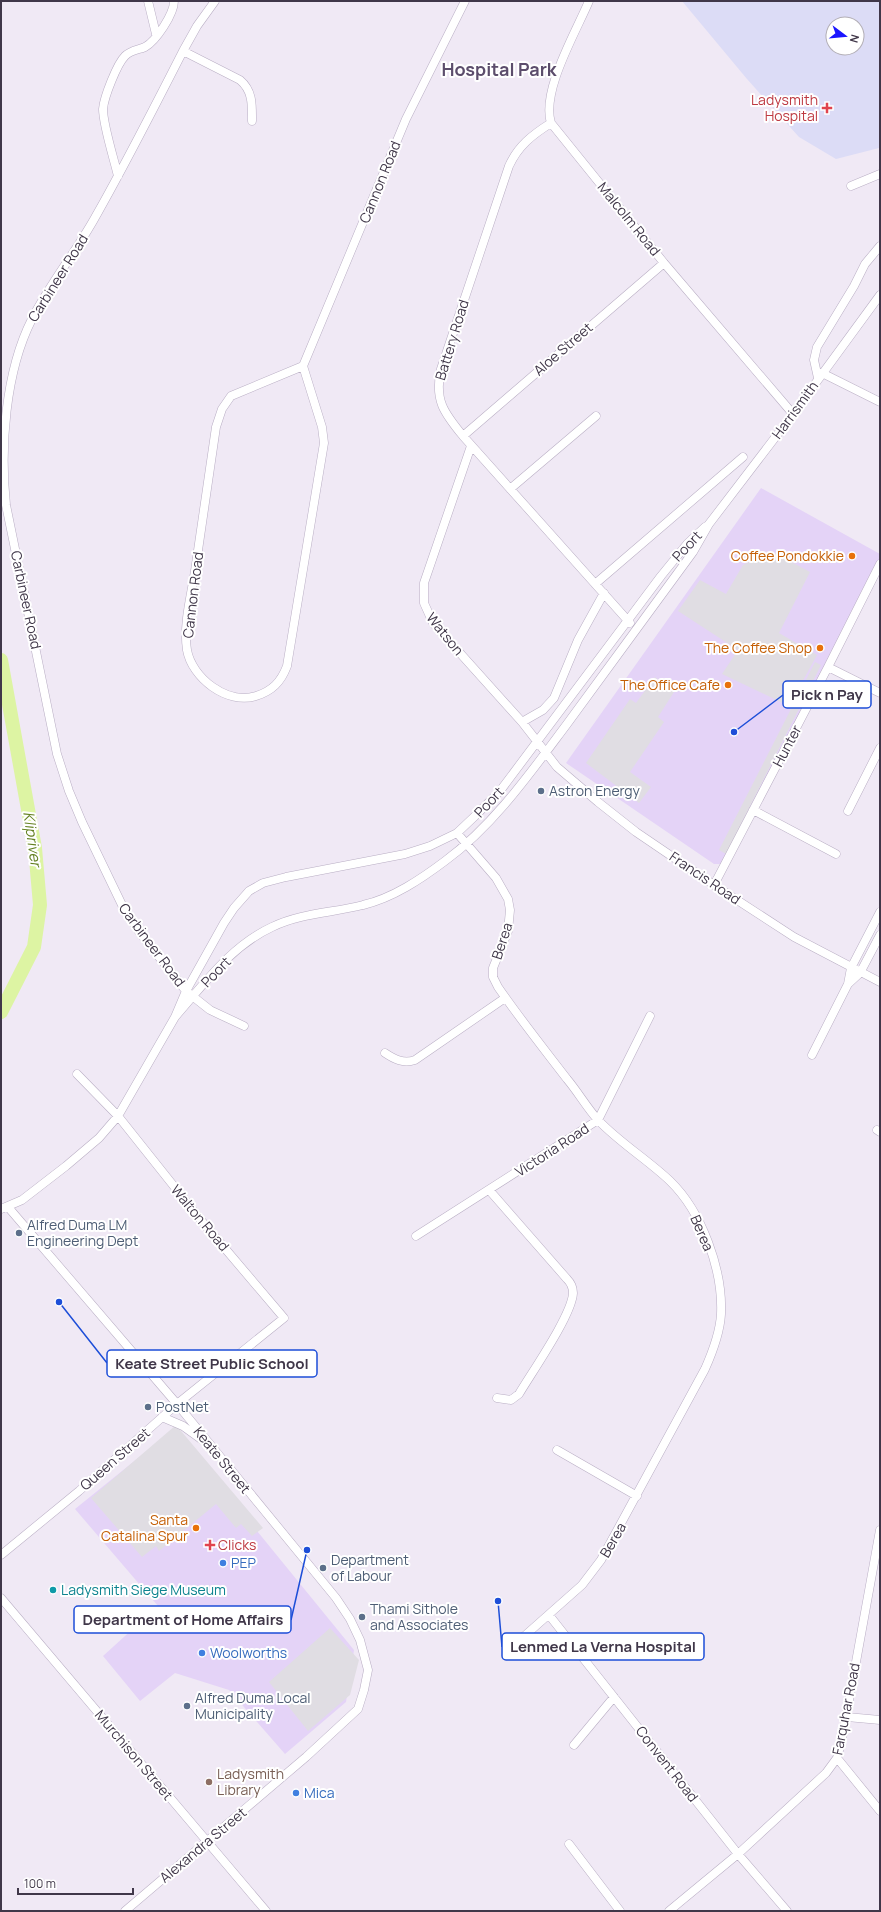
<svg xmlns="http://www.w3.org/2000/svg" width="881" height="1912" font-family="Manrope,sans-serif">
<rect width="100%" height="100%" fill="#f0e9f5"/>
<!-- commercial -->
<path fill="#e4d3f7" d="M761,488L880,554V561L724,864H714L566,763Z
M174,1429L354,1650L346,1702L285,1754L229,1690L175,1673L140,1701L103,1656L158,1606L75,1509Z"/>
<!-- medical -->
<path fill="#dcdcf6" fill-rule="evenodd" d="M682,1H880V146L879,148L836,159L799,137L747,79ZM833,24H857V48H833Z"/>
<!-- parking -->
<path fill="#e0dde3" d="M771,551L810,572L779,633L817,655L789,706L722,674L738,650L678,611L700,580L726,594L743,565Z
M815,662L821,665L726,854L719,850Z
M655,677L674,692L658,717L664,722L630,772L651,787L639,803L586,763L630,699L636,703Z
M176,1425L263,1528L252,1536L241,1524L236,1528L216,1504L159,1551L156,1546L142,1557L91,1498Z
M330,1628L359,1660L350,1695L308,1731L269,1682Z"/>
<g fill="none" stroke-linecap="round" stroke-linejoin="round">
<!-- river -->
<path stroke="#ddf4a3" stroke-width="14" d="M1,660L35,848L40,905L34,947L1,1012"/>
<!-- minor casing -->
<g stroke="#b9aec4" stroke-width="9">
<path id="minor" d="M148,1L156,34
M215,1L197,26L183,51C155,106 127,161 97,214C77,251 50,283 32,319C5,372 0,448 6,505L57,754L69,791L82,822L123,907L140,933L186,991L210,1010L244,1026
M589,1C576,32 541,91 551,123L664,263L793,414
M183,51L240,80C253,91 252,105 252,121
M551,123C532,135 518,146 509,166L441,369C434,400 444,413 463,436L630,623
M118,176C114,159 103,125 103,109C104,97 117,64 125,56C131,50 138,50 145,47C156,41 174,14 174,1
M851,186L880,174
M303,366L231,396L222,409L216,427C209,475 202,523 195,571C191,596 183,625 187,650C192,678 227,705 256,696C272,691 281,682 287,666L324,443L322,427L303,366L406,119L465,1
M822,373L880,402
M818,378L814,360L817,347L854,286L865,264L880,246
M463,436L664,263
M471,446L424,583V603L433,623L522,722L557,767L598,802L636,832L714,885L794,937L880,982
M510,489L596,416
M595,584L743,457
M828,667L880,693
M522,722L543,710L554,698L578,640L604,593
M753,810L836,854
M848,811L880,748
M457,833L496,878L508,899L510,910L508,931L493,968V977L498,987C520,1019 544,1049 567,1079C578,1092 587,1108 598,1120C620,1143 648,1160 670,1181C702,1212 723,1270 721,1314C720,1333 713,1351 705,1369L601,1560L582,1585L512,1647
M714,885L828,667L880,564
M848,984L860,973L880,935
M175,1017C204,984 231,946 272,927C301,913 332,913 363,905C393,898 421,879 445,861C494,825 531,772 567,724C609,667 651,609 693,552L709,524L793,414L880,295
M385,1053C394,1059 403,1064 415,1060L505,998
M812,1055L848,984L851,968L880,912
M877,1130L880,1132
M490,1191L567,1279C571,1283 573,1287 573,1293C572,1315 532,1372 519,1394L511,1400L497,1398
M8,1207L177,1404L336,1598L350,1619L360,1640L368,1670L364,1690L358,1709L306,1757L125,1911
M1,1209L22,1200L66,1166L99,1138L118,1116L175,1017L186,991L224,923L234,908L249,891L263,883L286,877L405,854L430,846L457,833L475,816L500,791L661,576L687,544L705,527
M416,1236L598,1120L650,1016
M162,1417L183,1426L201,1439
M557,1450L637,1496
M1,1555L79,1491L177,1404L284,1318L200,1219L118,1116L77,1074
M1,1598L266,1911
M549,1615L738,1854L787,1911
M847,1717L880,1720
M574,1745L614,1697
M837,1758L880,1811
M569,1844L620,1911
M669,1911L738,1854L826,1773L837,1758L842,1739L880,1530"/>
</g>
<!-- minor -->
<use href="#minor" stroke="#fff" stroke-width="8"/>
</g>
<!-- markers -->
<g fill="#e0444e" stroke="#fff" stroke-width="1.5">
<path d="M825 102h4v4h4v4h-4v4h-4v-4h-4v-4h4z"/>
<path d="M208 1539h4v4h4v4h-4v4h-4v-4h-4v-4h4z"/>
</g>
<g fill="#e8710a" stroke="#fff" stroke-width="1.5">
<circle cx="852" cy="556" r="4"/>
<circle cx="820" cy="648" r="4"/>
<circle cx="728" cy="685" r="4"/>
<circle cx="196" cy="1528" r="4"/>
</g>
<g fill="#5c6f8a" stroke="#fff" stroke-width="1.5">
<circle cx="541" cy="791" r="4"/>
<circle cx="19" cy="1233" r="4"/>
<circle cx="148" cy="1407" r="4"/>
<circle cx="323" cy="1568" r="4"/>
<circle cx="362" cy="1617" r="4"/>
<circle cx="187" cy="1706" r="4"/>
</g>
<g fill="#3f7fe0" stroke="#fff" stroke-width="1.5">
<circle cx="223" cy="1563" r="4"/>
<circle cx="202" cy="1653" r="4"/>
<circle cx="296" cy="1793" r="4"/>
</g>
<circle fill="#0f9aa8" stroke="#fff" stroke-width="1.5" cx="53" cy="1590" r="4"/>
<circle fill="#8d6e63" stroke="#fff" stroke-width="1.5" cx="209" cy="1782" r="4"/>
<g text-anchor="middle" stroke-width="4" stroke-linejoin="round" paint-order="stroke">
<!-- health labels -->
<g font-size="14" fill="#be3a42" stroke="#fff" text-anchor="end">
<text x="818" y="105">Ladysmith<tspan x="818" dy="16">Hospital</tspan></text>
<text x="218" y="1550" text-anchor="start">Clicks</text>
</g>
<!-- street labels -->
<g font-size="14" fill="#403749" stroke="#fff">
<text transform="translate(380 182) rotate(-68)" y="5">Cannon Road</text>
<text transform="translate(629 219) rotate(51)" y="5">Malcolm Road</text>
<text transform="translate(58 278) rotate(-58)" y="5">Carbineer Road</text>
<text transform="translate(452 340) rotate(-73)" y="5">Battery Road</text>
<text transform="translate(563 349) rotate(-41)" y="5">Aloe Street</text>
<text transform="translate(795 410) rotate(-54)" y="5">Harrismith</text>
<text transform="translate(687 546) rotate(-47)" y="5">Poort</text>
<text transform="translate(193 595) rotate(-83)" y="5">Cannon Road</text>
<text transform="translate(26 600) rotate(78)" y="5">Carbineer Road</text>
<text transform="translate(445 634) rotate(51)" y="5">Watson</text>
<text transform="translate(787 746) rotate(-62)" y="5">Hunter</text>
<text transform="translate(489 802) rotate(-47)" y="5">Poort</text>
<text transform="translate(705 878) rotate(34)" y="5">Francis Road</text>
<text transform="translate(502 941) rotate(-72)" y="5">Berea</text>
<text transform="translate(152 945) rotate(53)" y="5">Carbineer Road</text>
<text transform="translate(216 972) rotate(-46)" y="5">Poort</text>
<text transform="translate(552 1150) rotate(-33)" y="5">Victoria Road</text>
<text transform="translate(200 1218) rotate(50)" y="5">Walton Road</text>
<text transform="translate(702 1233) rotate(67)" y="5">Berea</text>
<text transform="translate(115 1459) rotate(-41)" y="5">Queen Street</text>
<text transform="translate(222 1460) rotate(51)" y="5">Keate Street</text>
<text transform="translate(613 1540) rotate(-60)" y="5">Berea</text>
<text transform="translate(846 1709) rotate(-79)" y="5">Farquhar Road</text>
<text transform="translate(134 1755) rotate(50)" y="5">Murchison Street</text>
<text transform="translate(667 1764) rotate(52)" y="5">Convent Road</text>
<text transform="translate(203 1845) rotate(-40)" y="5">Alexandra Street</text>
</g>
<!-- food labels -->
<g font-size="14" fill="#c56008" stroke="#fff" text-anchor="end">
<text x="844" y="561">Coffee Pondokkie</text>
<text x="812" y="653">The Coffee Shop</text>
<text x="720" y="690">The Office Cafe</text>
<text x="188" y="1525">Santa<tspan x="188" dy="16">Catalina Spur</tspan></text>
</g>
<!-- service labels -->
<g font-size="14" fill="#4e5e75" stroke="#fff" text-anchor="start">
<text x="549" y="796">Astron Energy</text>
<text x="27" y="1230">Alfred Duma LM<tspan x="27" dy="16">Engineering Dept</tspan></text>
<text x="156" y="1412">PostNet</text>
<text x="331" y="1565">Department<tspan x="331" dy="16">of Labour</tspan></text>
<text x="370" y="1614">Thami Sithole<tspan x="370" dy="16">and Associates</tspan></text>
<text x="195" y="1703">Alfred Duma Local<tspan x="195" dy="16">Municipality</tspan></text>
</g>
<!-- shop labels -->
<g font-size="14" fill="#366cbe" stroke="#fff" text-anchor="start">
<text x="231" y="1568">PEP</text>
<text x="210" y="1658">Woolworths</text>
<text x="304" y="1798">Mica</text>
</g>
<!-- culture labels -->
<g font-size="14" fill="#0d838f" stroke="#fff" text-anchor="start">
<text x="61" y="1595">Ladysmith Siege Museum</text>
</g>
<!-- education labels -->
<g font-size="14" fill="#785e54" stroke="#fff" text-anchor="start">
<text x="217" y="1779">Ladysmith<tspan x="217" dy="16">Library</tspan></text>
</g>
<!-- water labels -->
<g font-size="15" font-style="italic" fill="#648021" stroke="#fff">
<text transform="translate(32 839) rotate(82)" y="5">Klipriver</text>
</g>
<!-- district labels -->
<g font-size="18" font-weight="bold" fill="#5c4d6c" stroke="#fff">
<text x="499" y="76">Hospital Park</text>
</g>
</g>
<!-- callouts -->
<path fill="none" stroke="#1d4ed8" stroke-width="1.5" d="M734 732L783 695M59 1302L107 1363M307 1550L291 1620M498 1601L502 1647"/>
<g fill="#1d4ed8" stroke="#fff" stroke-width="1.5">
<circle cx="734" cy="732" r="4"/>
<circle cx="59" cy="1302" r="4"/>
<circle cx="307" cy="1550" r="4"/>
<circle cx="498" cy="1601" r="4"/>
</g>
<g fill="#fff" stroke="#1d4ed8" stroke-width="1.5">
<rect x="783" y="681" width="88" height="27" rx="4"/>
<rect x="107" y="1350" width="210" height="27" rx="4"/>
<rect x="74" y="1606" width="217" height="27" rx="4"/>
<rect x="502" y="1633" width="202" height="27" rx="4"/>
</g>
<g font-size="15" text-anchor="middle" font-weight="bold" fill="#403749">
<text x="827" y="700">Pick n Pay</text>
<text x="212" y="1369">Keate Street Public School</text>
<text x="183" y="1625">Department of Home Affairs</text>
<text x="603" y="1652">Lenmed La Verna Hospital</text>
</g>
<!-- border -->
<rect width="881" height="1912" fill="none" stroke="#403749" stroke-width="4"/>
<!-- north arrow -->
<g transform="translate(845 36) rotate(106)"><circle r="19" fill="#ffffff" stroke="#b3afb6"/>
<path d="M0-3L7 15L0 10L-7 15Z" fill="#1b16ff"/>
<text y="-6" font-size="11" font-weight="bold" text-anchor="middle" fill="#403749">N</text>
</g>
<!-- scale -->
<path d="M18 1888v6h115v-6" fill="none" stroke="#403749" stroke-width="2"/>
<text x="24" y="1888" font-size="12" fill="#403749" stroke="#ffffff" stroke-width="3" paint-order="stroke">100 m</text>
</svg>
